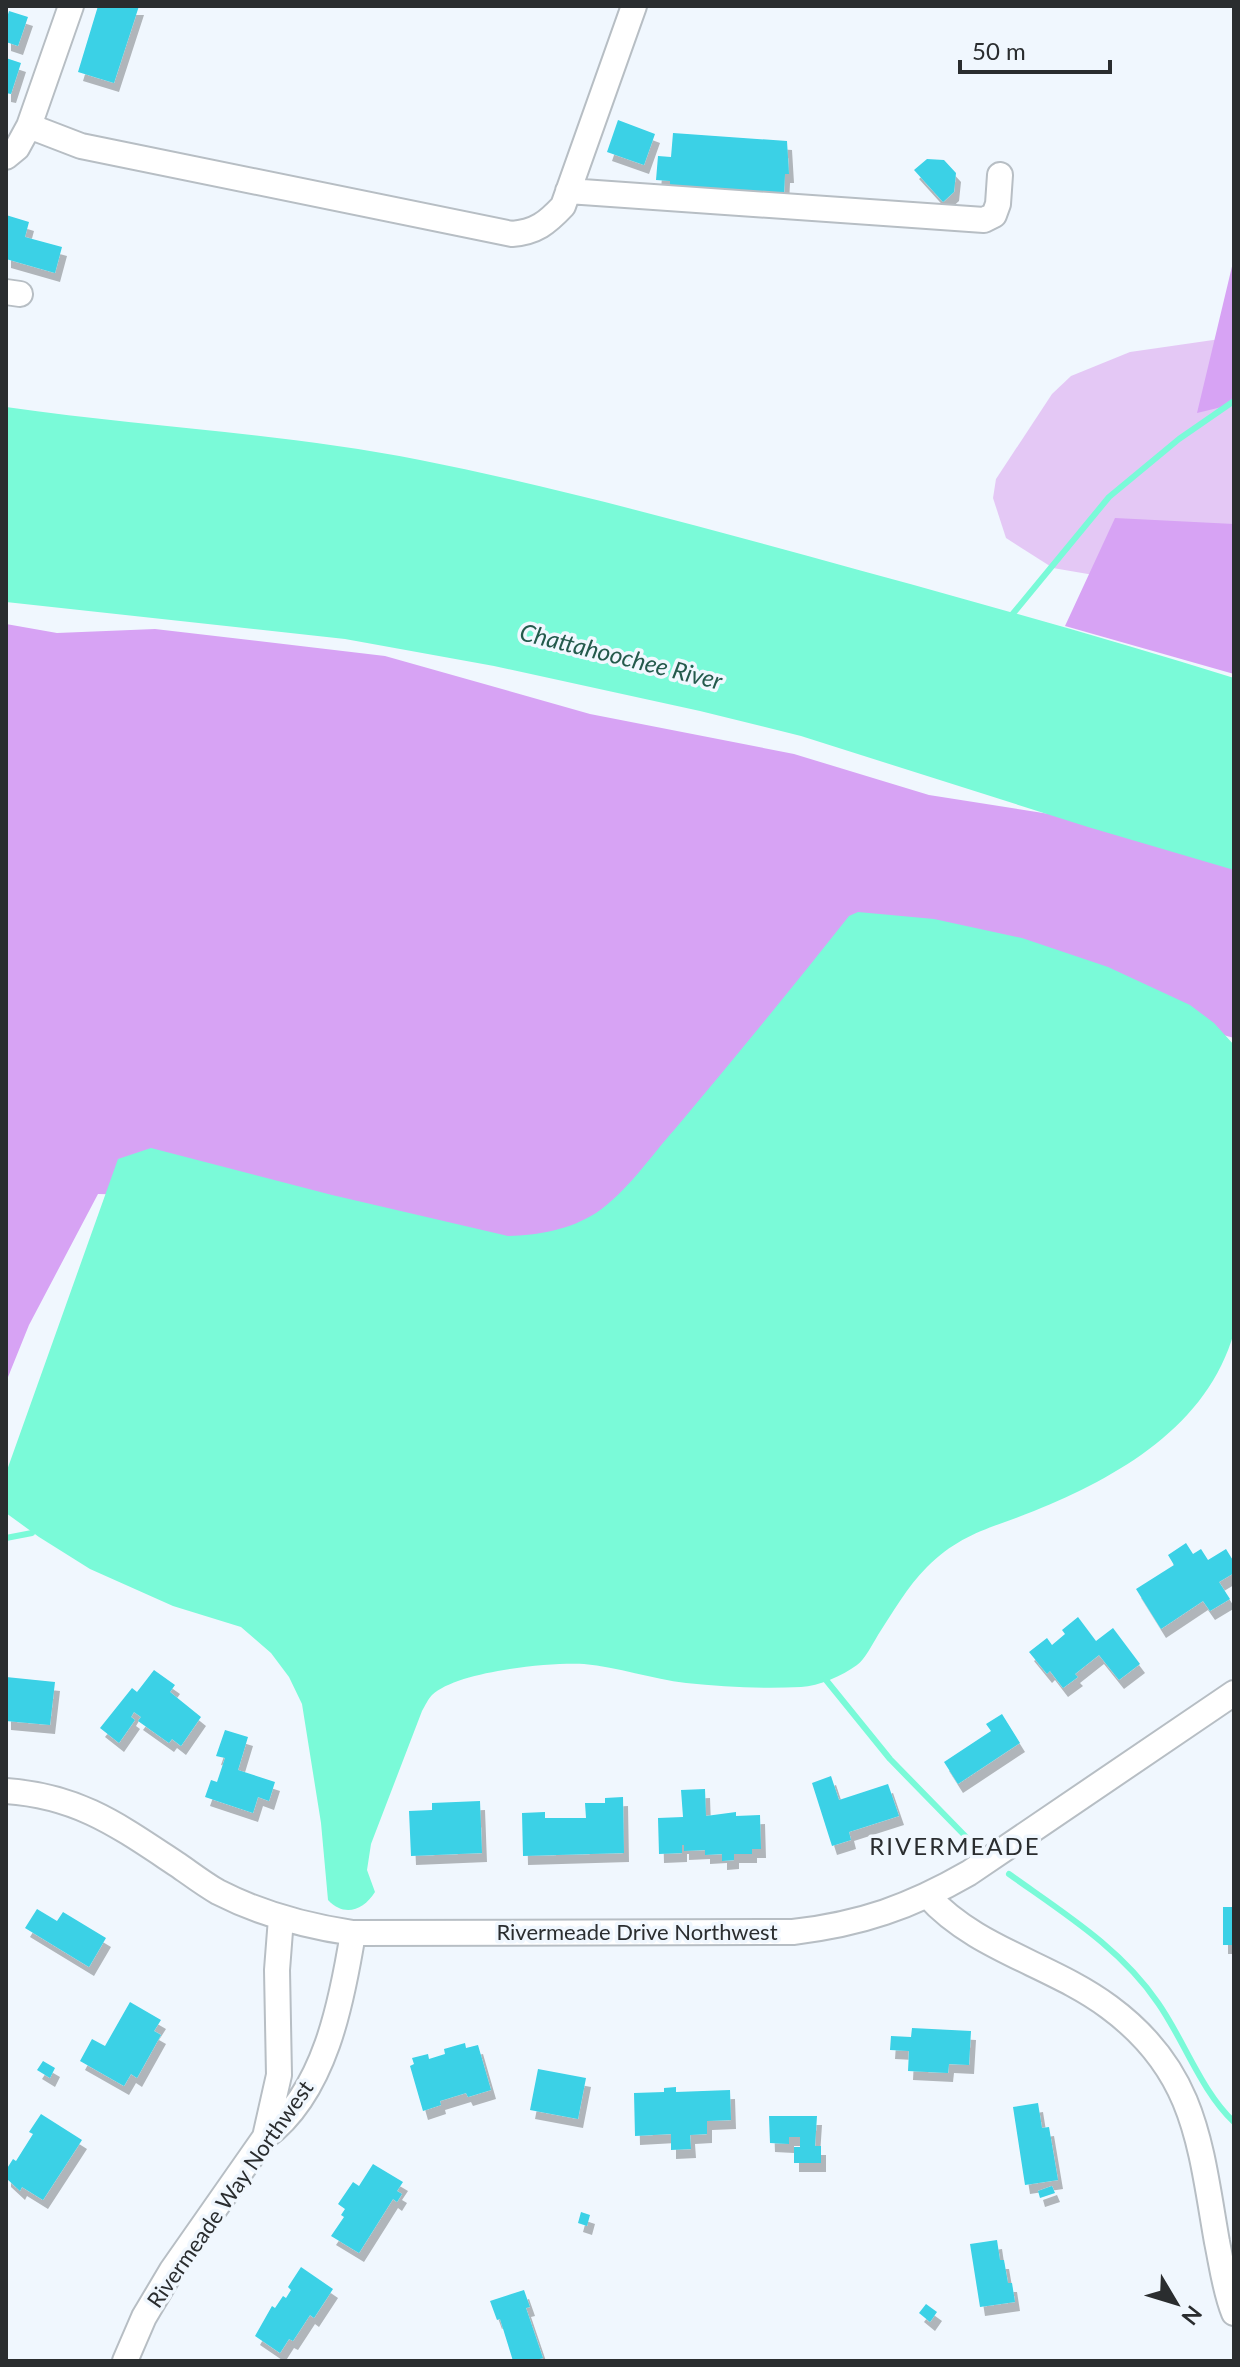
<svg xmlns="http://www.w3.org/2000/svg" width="1240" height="2367" font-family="Lato,sans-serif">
<defs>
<filter id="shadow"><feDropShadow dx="5" dy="9" stdDeviation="0" flood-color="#0004"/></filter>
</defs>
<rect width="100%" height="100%" fill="#f0f7fe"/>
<!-- green -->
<path fill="#e4c8f5" d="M1234,337V578L1117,579L1053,568L1006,538L993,498L996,479L1052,394L1071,376L1130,352Z"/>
<!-- forest -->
<path fill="#d7a3f4" d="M1234,258V404L1197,413Z
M1115,518L1234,524V674L1065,626Z
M6,624L57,633L155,629L385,656L590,714L794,754L929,795L1094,821L1234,858V1038L923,950L634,1192L538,1252L344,1200L98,1194L29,1325L6,1382Z"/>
<!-- water -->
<path fill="#7afad8" d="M6,407C144,427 284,433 420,460C551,486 679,521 808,556C950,595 1093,634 1234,678V870L1088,827L801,736L700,711L494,666L345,639L6,602Z
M858,912L934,919L1022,938L1108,967L1190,1005L1214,1023L1234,1045V1332C1208,1426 1118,1477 1034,1511C992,1528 961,1533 927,1567C907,1587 893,1612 878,1635C872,1645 865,1659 857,1665C842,1676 819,1686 801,1687C763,1689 723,1687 686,1683C652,1679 618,1667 584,1664C550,1662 457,1671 432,1695C428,1699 425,1706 422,1711L371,1844L367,1870L375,1892C363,1911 344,1917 328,1900L321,1823L302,1704L289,1677L271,1653L241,1627L173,1606L90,1569L39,1537L6,1513V1473L118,1159L151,1148L332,1195L508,1236C539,1235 569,1230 596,1213C627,1192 650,1157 675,1129C734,1059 792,988 849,916Z"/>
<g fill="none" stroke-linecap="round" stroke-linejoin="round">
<!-- stream -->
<path stroke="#7afad8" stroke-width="6" d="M1011,616L1109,497L1179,439L1234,401
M6,1538L32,1533
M826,1680L890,1759L972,1843
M1009,1874C1062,1912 1121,1948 1158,2003C1184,2040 1201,2091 1234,2122"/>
</g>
<!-- building -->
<path fill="#3ad1e6" filter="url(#shadow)" d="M98,6H139L114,83L78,72Z
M9,11L28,17L18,46L6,42V21Z
M6,58L21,63L11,94L6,93Z
M618,120L655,134L644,165L607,152Z
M673,133L787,141L789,174H785L784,194L670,187V181L656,180L658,156L671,157Z
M927,159L944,160L956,173L954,192L943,202L914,170Z
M6,215L29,222L25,237L62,247L55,273L6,259Z
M1186,1543L1193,1554L1201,1549L1208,1560L1226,1549L1234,1562V1573L1219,1582L1230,1599L1210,1611L1203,1601L1161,1629L1136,1589L1174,1565L1168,1555Z
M1078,1617L1096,1641L1113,1628L1140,1664L1119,1680L1099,1655L1075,1674L1078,1677L1063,1688L1050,1671L1047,1674L1029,1652L1047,1638L1052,1645L1065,1634L1062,1630Z
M154,1670L175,1685L170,1692L201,1717L181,1746L172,1739L169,1743L138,1721L141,1717L134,1712L131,1717L135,1720L119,1743L100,1728L132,1688L137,1692Z
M6,1677L55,1682L50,1725L6,1721Z
M1002,1714L1020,1743L958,1784L944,1762L991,1731L986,1724Z
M225,1730L248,1737L238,1770L275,1782L269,1801L258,1797L253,1813L205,1797L211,1780L217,1782L225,1758L216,1756Z
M831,1776L839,1800L888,1784L899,1816L849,1832L851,1840L832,1846L812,1783Z
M705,1789L706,1816L736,1812V1816L760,1815L761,1849H752V1854H734V1860L722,1861V1854L705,1855V1850L684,1851V1845H682V1853L659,1854L658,1818L683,1817L681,1790Z
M623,1797L624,1853L523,1856L522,1813L545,1812V1818H586L585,1803H605V1798Z
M480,1801L482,1853L411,1856L409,1811L432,1810V1803Z
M1223,1907H1234V1945H1223Z
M37,1909L57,1921L63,1912L106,1938L89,1967L25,1928Z
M130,2002L161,2020L154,2031L161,2035L137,2078L131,2074L124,2086L80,2061L92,2039L105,2046Z
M912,2028L971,2031L969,2065L949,2064L948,2073L908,2071L909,2051L890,2050L891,2036L911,2037Z
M465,2043L466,2048L478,2045L491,2090L468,2097L466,2093L440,2101L441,2105L423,2111L410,2066L414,2064L412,2058L428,2054L429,2059L445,2054L444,2049Z
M43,2061L55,2068L50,2078L37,2070Z
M538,2069L586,2078L578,2119L530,2110Z
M676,2087V2092L730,2090L731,2120L707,2121V2134L690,2135L691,2149L671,2150V2134L635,2136L634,2093L664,2092V2088Z
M1038,2103L1042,2128L1049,2127L1058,2180L1025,2185L1013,2107Z
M41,2114L82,2140L43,2200L22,2187L20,2191L6,2178V2170L13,2159L16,2161L33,2134L29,2132Z
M769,2116H817L815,2146H821V2163H794V2147H800V2137H789V2144L770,2143Z
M373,2164L403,2182L397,2191L402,2194L397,2202L393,2199L359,2253L331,2236L344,2217L341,2215L345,2209L338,2204L353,2182L359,2186Z
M1052,2186L1055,2193L1040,2198L1038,2191Z
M581,2212L590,2215L587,2226L578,2223Z
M997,2240L1000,2260H1004L1008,2283H1012L1015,2302L980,2307L970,2244Z
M301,2267L333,2289L314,2318L310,2315L293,2341L289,2339L280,2353L255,2336L272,2306L275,2308L283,2296L286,2298L291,2290L288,2287Z
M524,2290L530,2307L526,2308L543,2358L532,2361H513L500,2319L497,2320L490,2301Z
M926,2304L937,2312L930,2322L919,2313Z"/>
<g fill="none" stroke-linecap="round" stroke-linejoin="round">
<!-- minor casing -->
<g stroke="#b7bec4" stroke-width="28">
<path id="minor" d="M29,126L81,146L512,234C536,232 547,223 563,206L634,6
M6,157L17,148L29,126L71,6
M568,191L984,220L994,215L998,204L1000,175
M6,292L20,294
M6,1791C79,1796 119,1826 178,1865C191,1874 204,1884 218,1892C261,1914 305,1926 353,1933L793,1932C861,1924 910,1907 969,1873L1234,1693
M928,1896C975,1949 1053,1965 1109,2007C1196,2071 1200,2145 1217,2242C1222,2266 1225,2291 1234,2313
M265,2137L279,2075L277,1970L281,1918
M125,2361L144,2317L172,2270L265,2137C325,2093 342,2001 353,1933"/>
</g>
<!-- minor -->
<use href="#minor" stroke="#fff" stroke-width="24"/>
</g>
<g text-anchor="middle" stroke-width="7" stroke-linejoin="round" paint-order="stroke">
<!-- street labels -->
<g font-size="22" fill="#2a2d2f" stroke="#f0f7fe">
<text x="637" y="1940">Rivermeade Drive Northwest</text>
<text transform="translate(230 2194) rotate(-55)" y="8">Rivermeade Way Northwest</text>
</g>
<!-- water labels -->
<g font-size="24" font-style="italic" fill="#245a4c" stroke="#f0f7fe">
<text transform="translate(621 657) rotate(14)" y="8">Chattahoochee River</text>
</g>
<!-- neighbourhood labels -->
<g font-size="24" letter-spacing="2" fill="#2a2d2f" stroke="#f0f7fe">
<text x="955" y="1855">RIVERMEADE</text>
</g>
</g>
<!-- border -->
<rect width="1240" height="2367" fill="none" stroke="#2a2d2f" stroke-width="16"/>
<!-- north arrow -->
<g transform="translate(1176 2303) rotate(128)" stroke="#f0f7fe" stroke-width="6" paint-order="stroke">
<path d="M0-6L14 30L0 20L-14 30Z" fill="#2a2d2f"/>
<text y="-12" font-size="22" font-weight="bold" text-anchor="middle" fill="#2a2d2f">N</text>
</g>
<!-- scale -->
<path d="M960 60v12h150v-12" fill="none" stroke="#2a2d2f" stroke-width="4"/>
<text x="972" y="60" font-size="24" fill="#2a2d2f" stroke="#f0f7fe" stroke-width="6" paint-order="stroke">50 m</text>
</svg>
